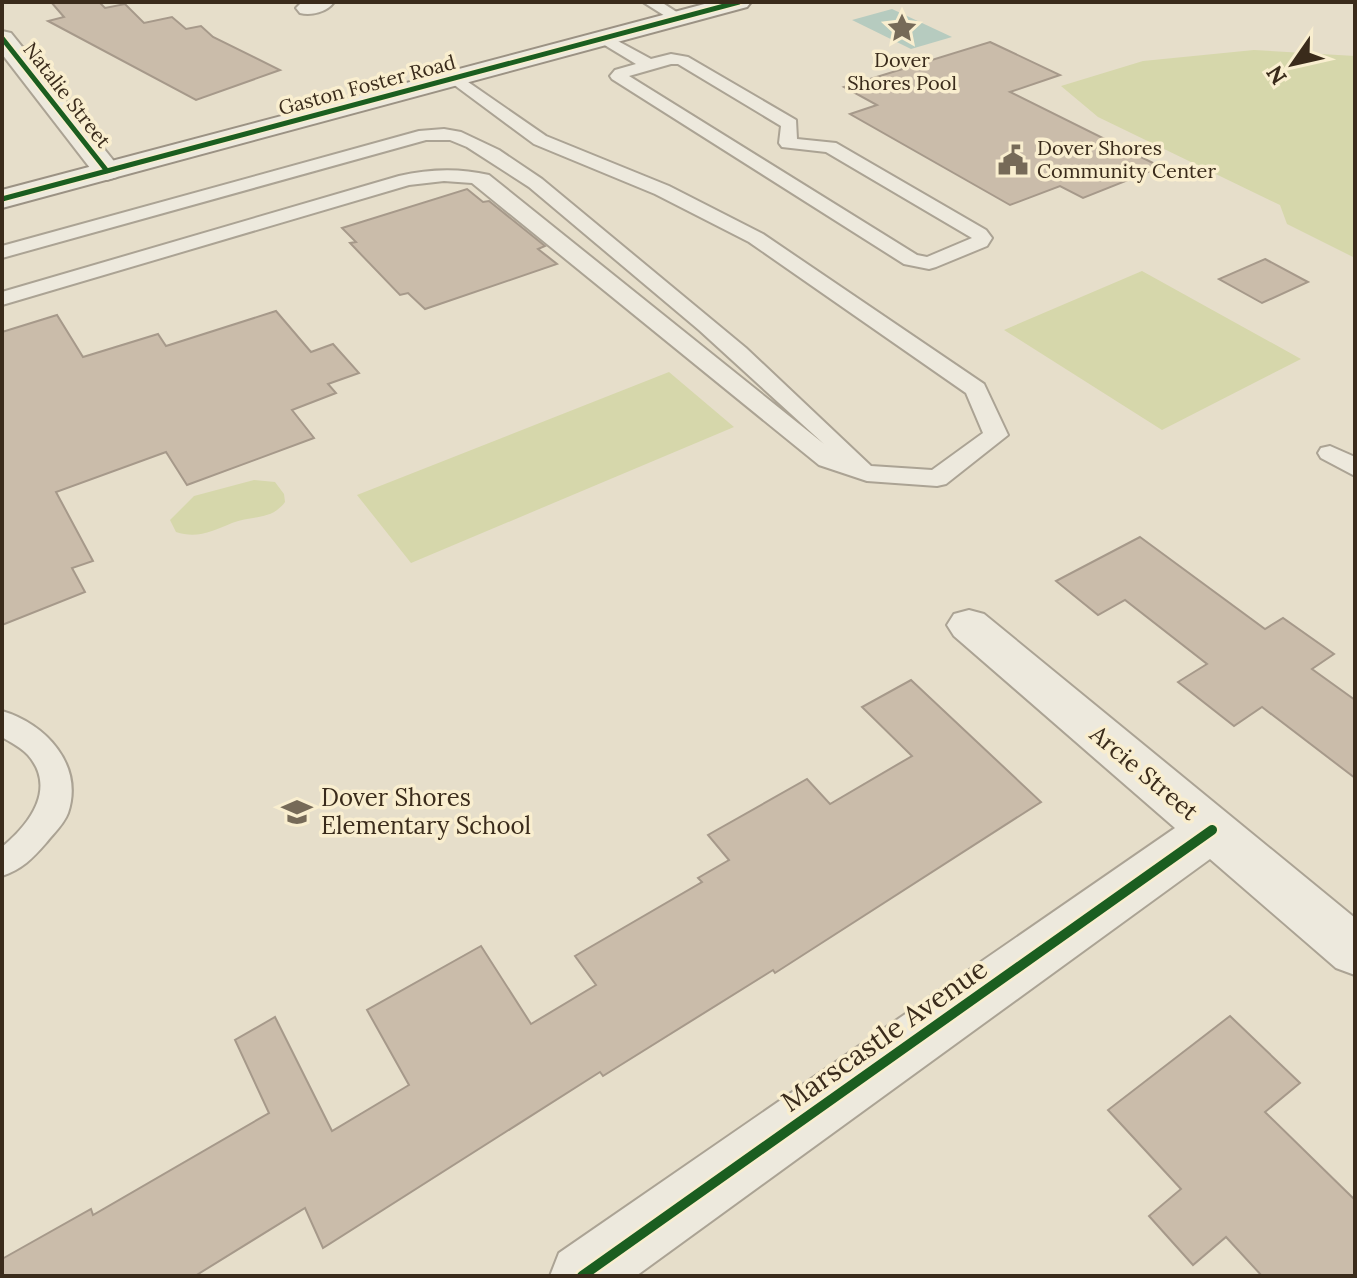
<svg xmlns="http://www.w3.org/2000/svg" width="1357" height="1278" font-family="Lora,serif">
<rect width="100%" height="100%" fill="#e6deca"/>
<!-- green -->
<path fill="#d6d7ab" d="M1254,50L1355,56V258L1287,224L1280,205L1098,117L1061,86L1143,61Z
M1142,271L1301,359L1162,430L1004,330Z
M669,372L734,427L411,563L357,495Z
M254,480L275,482L284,494L285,502C271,521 252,515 232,523C213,531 197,539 176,532L170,520L194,496Z"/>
<!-- water -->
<path fill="#b6cbbf" d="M892,9L952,37L911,49L852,20Z"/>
<!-- building -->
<path fill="#cabcaa" stroke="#a6998a" stroke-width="2" d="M51,2H99L105,8L125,4L144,23L172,17L186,29L201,26L213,37L280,70L196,100L48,21L64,17Z
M990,42L1060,75L1010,92L1161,167L1083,198L1060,186L1010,205L850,114L877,105L844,87Z
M467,189L483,202L489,201L545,246L538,249L557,264L425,309L408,293L400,295L350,243L356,242L342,228Z
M1265,259L1308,282L1262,303L1219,279Z
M276,311L311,352L333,344L359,373L328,384L336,393L292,410L314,438L187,485L166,452L56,492L93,561L72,568L85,592L2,625V332L57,315L83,357L158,334L166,346Z
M1140,537L1265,629L1283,618L1334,654L1312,669L1355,700V778L1262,707L1234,726L1178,682L1207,664L1125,600L1098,615L1056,581Z
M911,680L1041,802L775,973L773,970L603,1076L600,1072L323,1248L305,1208L195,1276H2V1259L91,1209L93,1215L269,1113L235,1040L275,1017L332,1131L409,1085L367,1010L481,946L531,1024L596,985L575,956L702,882L698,878L729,860L708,835L807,779L830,804L912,756L862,707Z
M1230,1016L1300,1083L1265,1112L1355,1200V1276H1262L1226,1237L1193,1265L1149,1216L1181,1189L1108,1110Z"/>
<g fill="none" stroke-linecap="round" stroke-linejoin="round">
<!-- lane casing -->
<g stroke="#aba394" stroke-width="4">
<path id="lane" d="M643,2H661L686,18L683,21H673Z
M603,33L651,59L671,54L688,57L796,120L797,139L836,143L986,230L992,238L987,246L936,267L929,269L904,264L612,79L610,76L615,70L636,64L598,41V35ZM671,64H678L781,126L779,143L782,147L826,152L972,238L927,257L917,255L629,76Z
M455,73L546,136L669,186L763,234L984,384L1008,435L946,484L937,486L867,481L819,465L472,183L444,181L409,185L2,305V292L399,176C429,169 459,168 489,175L824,444L699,330L529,187L467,147L450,140H426L2,258V246L419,131L444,129L461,132L499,150L542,179L746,348L871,466L932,470L983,433L966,393L749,242L655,194L534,144L449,81L447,78Z
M1330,446L1355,457V476L1321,458L1318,453L1321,448Z
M2,711C46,724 84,765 68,813C64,824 53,834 46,843C32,859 22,869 2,876V847C30,824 57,788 28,755C22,748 10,742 2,737Z"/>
</g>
<!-- street casing -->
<g stroke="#aba394" stroke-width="4">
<path id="street" d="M302,2H334C327,12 311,16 300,13L296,8Z
M2,31L11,33L117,165L121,171L117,177L107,180L97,177L2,54Z
M969,610L984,614L1355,918V975L1336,968L1210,859L636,1276H550L559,1253L1175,828L954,636L947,625L954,614Z"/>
</g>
<!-- secondary casing -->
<g stroke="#9b9284" stroke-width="4">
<path id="secondary" d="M712,2H751L747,7L2,208V190Z"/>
</g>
<!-- lane -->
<use href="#lane" fill="#ede9dd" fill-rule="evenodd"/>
<!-- street -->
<use href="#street" fill="#ede9dd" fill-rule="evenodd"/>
<!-- secondary -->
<use href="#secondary" fill="#ede9dd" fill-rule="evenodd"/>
<!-- cycleway-far1 casing -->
<g stroke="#f9eecf" stroke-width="8">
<path id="cycleway-far1" d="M2,38L107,171
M2,199L739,2"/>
</g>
<!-- cycleway casing -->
<g stroke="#f9eecf" stroke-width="15">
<path id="cycleway" d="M582,1276L1212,830"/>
</g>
<!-- cycleway-far1 -->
<use href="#cycleway-far1" stroke="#1b5e20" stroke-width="5"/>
<!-- cycleway -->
<use href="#cycleway" stroke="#1b5e20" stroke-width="10"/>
</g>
<!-- icons -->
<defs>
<g id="sight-bare" transform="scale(2.4)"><path d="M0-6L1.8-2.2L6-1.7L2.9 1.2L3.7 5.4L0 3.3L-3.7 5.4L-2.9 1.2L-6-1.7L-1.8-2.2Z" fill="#766a58" stroke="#f9eecf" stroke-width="2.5" paint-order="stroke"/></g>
<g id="civic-bare" transform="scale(2.4)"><path d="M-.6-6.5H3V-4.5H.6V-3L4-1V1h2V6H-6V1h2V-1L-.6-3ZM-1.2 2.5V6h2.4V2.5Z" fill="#766a58" stroke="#f9eecf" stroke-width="2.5" paint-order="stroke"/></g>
<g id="school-bare" transform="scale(2.4)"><path d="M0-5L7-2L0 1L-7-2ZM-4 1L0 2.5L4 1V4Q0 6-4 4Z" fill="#766a58" stroke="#f9eecf" stroke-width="2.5" paint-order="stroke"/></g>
</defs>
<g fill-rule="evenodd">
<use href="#sight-bare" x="902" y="28"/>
<use href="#civic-bare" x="1013" y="160"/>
<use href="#school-bare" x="297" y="812"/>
</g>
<g text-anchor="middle" stroke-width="7" stroke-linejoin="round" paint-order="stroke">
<!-- far-poi labels -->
<g font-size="20" fill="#3a2b1b" stroke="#f9eecf">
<text x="902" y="67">Dover<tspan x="902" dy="23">Shores Pool</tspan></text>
<text x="1037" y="155" text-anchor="start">Dover Shores<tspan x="1037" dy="23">Community Center</tspan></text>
</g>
<!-- far-street labels -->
<g font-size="20" fill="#3a2b1b" stroke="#f9eecf">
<text transform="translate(367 85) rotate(-15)" y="7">Gaston Foster Road</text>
<text transform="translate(67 95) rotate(52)" y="7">Natalie Street</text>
</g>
<!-- street labels -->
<g font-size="24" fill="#3a2b1b" stroke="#f9eecf">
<text transform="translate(1144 773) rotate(40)" y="8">Arcie Street</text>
</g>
<!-- poi labels -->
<g font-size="24" fill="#3a2b1b" stroke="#f9eecf" text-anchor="start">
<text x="321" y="806">Dover Shores<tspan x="321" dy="28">Elementary School</tspan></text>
</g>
<!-- near-street labels -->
<g font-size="28" fill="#3a2b1b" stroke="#f9eecf">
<text transform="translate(884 1035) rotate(-35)" y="10">Marscastle Avenue</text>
</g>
</g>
<!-- border -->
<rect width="1357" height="1278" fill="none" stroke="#3a2b1b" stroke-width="8"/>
<!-- north arrow -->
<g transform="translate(1293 64) rotate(236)" stroke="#f9eecf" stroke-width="6" paint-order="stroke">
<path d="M0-6L14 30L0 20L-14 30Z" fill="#3a2b1b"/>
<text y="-12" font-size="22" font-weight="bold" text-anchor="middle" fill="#3a2b1b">N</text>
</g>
</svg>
